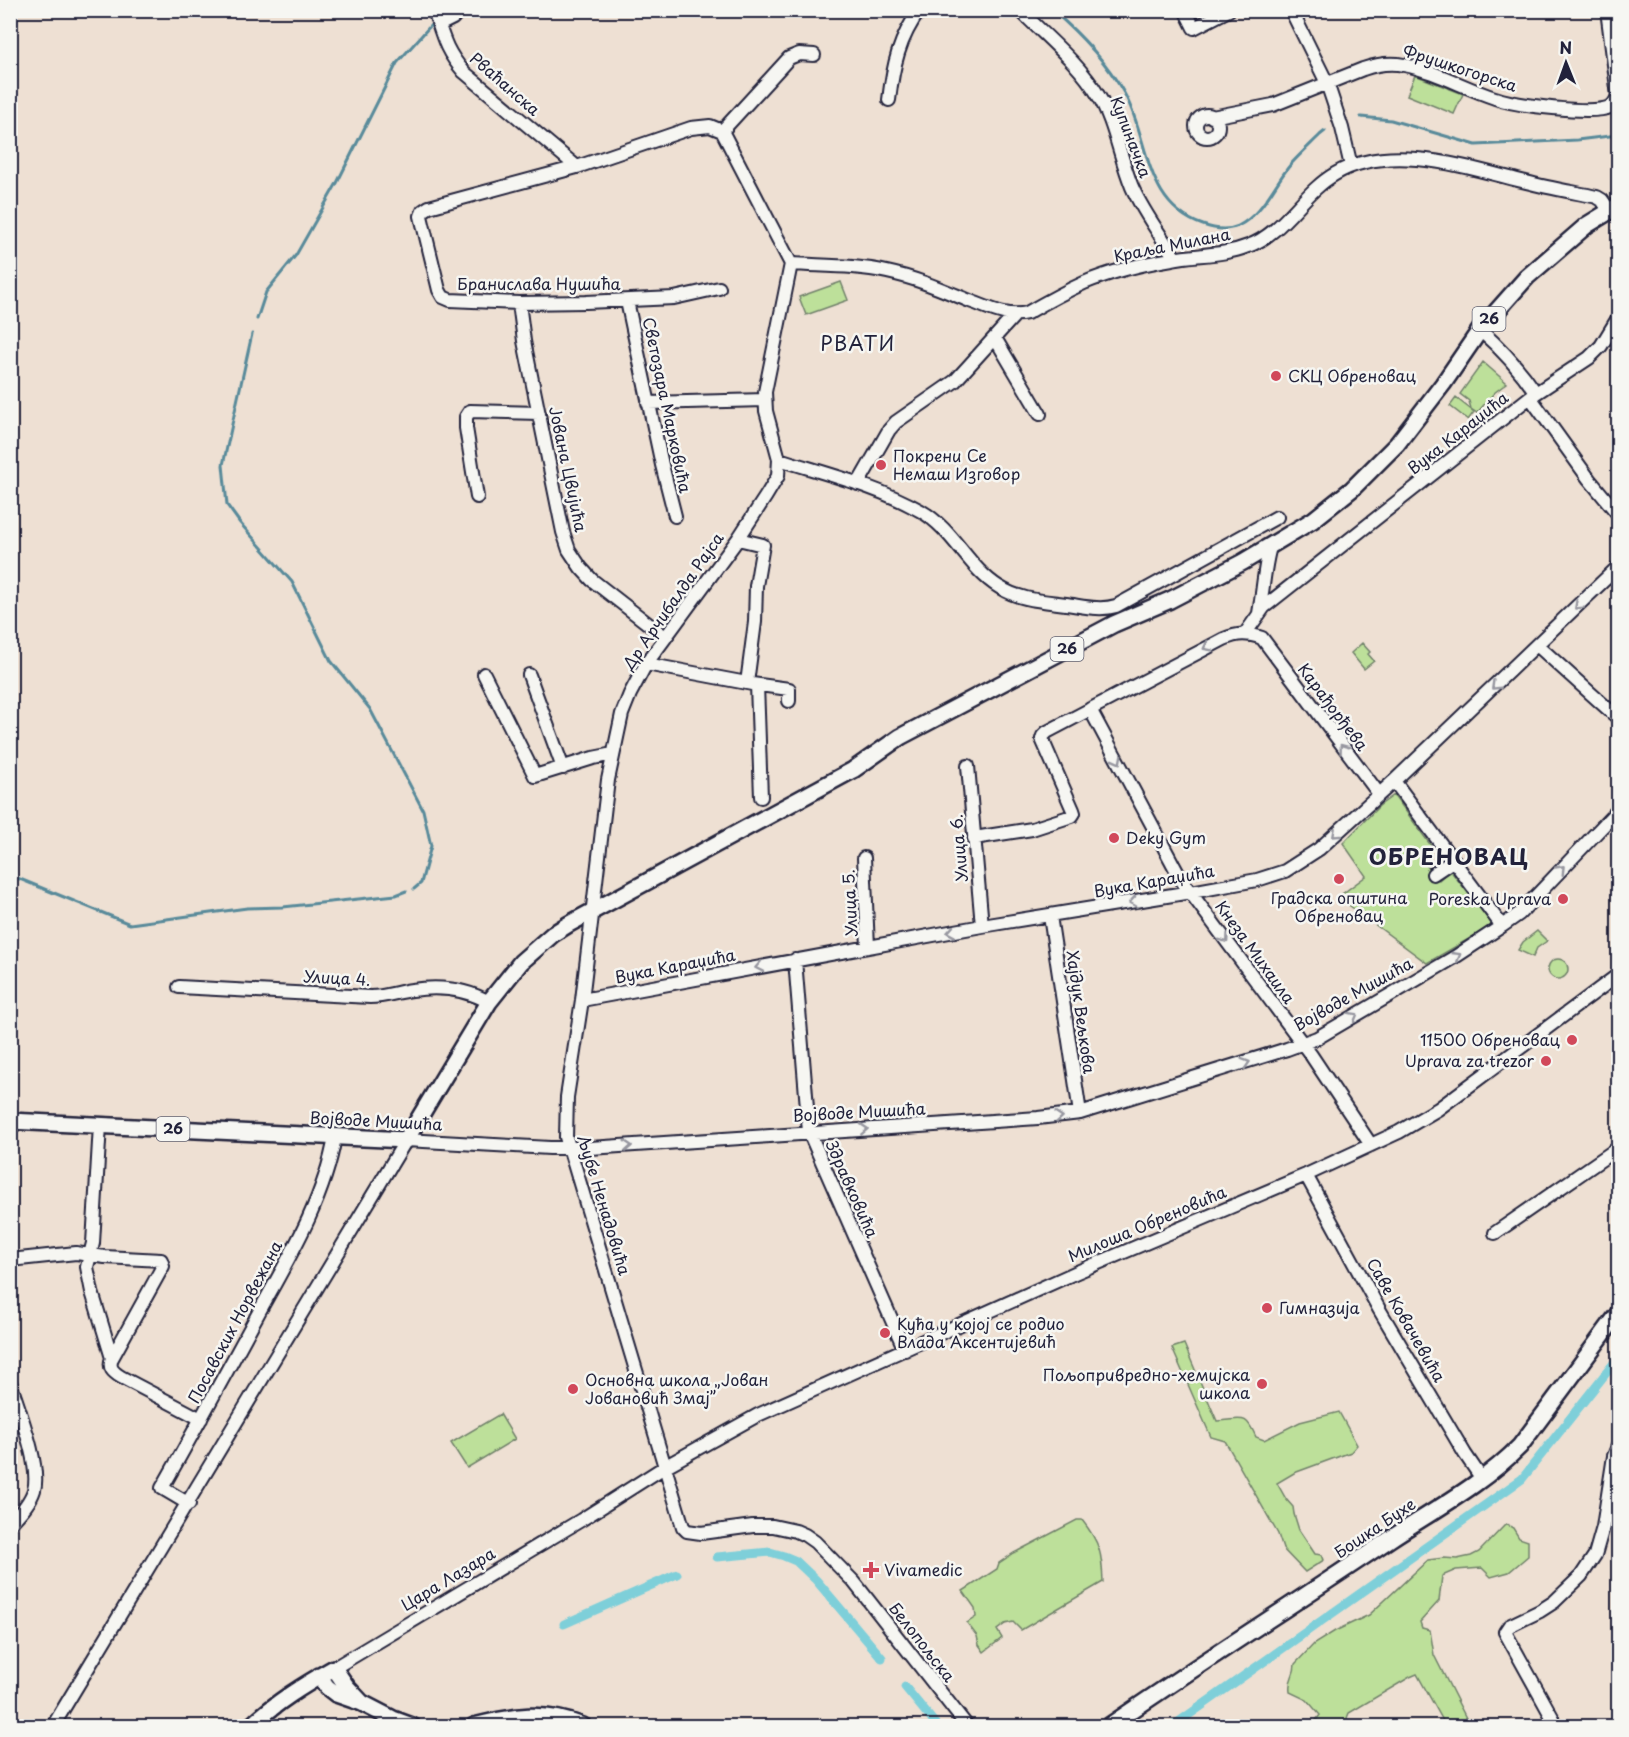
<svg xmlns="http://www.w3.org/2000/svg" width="1629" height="1737" font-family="'Playpen Sans',sans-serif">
<rect width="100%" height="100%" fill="#eee0d3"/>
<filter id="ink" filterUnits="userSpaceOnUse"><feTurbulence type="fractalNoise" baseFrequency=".0167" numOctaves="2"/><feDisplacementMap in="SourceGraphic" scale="12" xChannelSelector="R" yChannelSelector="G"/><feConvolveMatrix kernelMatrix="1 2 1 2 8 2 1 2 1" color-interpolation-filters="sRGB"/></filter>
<g filter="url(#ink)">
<!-- green -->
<path fill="#bde09a" stroke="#70816a" stroke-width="1.5" d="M1415,75L1463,94L1454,114L1407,95Z
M841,282L848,300L806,315L799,297Z
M1483,362L1507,383L1494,393L1477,413L1471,409L1469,401L1460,394Z
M1456,398L1474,412L1468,420L1450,406Z
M1362,643L1370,652L1368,654L1374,661L1364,669L1351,653Z
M1394,795L1432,847L1420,858L1439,880L1450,870L1493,925L1427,963L1338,897L1366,876L1343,843L1379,806Z
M1537,931L1547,941L1537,948L1533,957L1518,950L1523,942Z
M1548 969a10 10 0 1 1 20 0a10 10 0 1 1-20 0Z
M1184,1344L1217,1421C1242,1420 1245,1412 1256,1437L1264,1440L1300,1422L1339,1412L1357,1445L1351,1452L1294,1473L1277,1483L1286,1499L1293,1507L1294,1514L1299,1530L1315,1554L1322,1555L1324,1560L1305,1572L1283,1549L1278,1534L1225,1441L1211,1437L1172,1348Z
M500,1414L515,1439L467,1468L451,1443Z
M1077,1520H1082C1100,1543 1102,1553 1103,1582L1021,1630L1013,1622L1005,1624L997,1630L1002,1638L984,1652L979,1645L977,1636L967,1623L976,1617L975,1608L963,1591L997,1569L999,1563L1014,1553Z
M1506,1524L1513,1528L1519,1538L1528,1541V1556L1509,1572L1491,1577L1482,1568L1456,1570L1442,1576L1439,1601L1420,1622L1422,1628L1430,1630L1434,1655L1470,1726H1446L1417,1674L1410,1677L1349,1713L1347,1718L1349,1726H1304L1314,1723L1320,1715L1307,1700L1290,1692C1288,1677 1295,1677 1295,1664L1314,1644L1335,1631L1369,1615L1428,1560L1444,1558L1457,1559L1471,1556L1479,1552Z"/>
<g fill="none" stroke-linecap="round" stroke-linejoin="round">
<!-- stream -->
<path stroke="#598a9a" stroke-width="3" d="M1052,10C1080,34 1106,61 1124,93C1150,139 1143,204 1203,225C1214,229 1227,231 1238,226C1263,214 1274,184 1291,164C1300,154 1311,144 1320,135L1325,131
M1361,117L1391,120L1476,145L1577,140L1618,135
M257,319L266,292L296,255L337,183L397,63L431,25
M252,334L223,465L227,505L240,523L292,582L331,661L370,709L423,810L431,846L421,883L414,889
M10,875L130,924L247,908L283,907L396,895L406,891"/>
<!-- canal -->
<path stroke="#7ecfd9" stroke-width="9" d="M717,1557L770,1552L784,1556L796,1561L816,1580L882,1658
M564,1624L677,1574
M905,1687L937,1726
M1173,1726L1522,1479L1618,1358"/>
<!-- minor casing -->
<g stroke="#22223b" stroke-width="16">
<path id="minor" d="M434,10C443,37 445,50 464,72L577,167
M1020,10C1046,37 1079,63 1098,95C1114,120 1120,158 1132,187C1143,212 1160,234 1175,258
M1185,10L1194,28L1229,10
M1291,10L1327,83L1342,128L1351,166
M439,25L453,18L459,10
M889,100C893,66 899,38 920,10
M1196 126a11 11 0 1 1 22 0a11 11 0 1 1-22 0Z
M1212,117L1273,105L1363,69C1377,64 1389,62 1404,65C1436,71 1464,88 1495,98C1514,105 1593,115 1610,107C1614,105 1616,101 1618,96L1607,10
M722,131L791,264L765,392L766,411L779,459L778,476L766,496L738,539L646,664L630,694L622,714L608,780L582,1000L567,1097L566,1137L683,1527L687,1531L701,1533L753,1526H773L796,1531L805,1535L815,1542L854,1582L967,1726
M722,131L789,58L799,54L814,55
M791,264C823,266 856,265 887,272C916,278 943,290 970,301C989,308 1007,318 1027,313C1046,302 1064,292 1084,283C1112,271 1142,264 1172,259C1197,254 1223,256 1248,246C1284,233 1302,193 1335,174C1390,141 1468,168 1526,182C1549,188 1573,192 1597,197L1602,200L1609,210
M719,288L674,298L586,302L519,303L450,300L443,297L439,290L421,216L423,211L429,207L577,167L691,128L710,126L722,131
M627,301L662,465L675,516
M519,303L524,341L563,532L569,550L581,568L592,580L665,637
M1480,330C1503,350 1519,368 1536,393
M995,338L1040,414
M1530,397L1589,358L1601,346L1618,318
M648,403L765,400
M779,459C826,474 877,486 921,511C954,530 968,568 999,587C1019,600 1043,601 1066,604C1082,606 1100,611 1116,606L1277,517
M858,484L889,430L896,422L955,381L1015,315
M477,497L466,428V417L470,411L539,413
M738,539L763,545L756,586L755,622L747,683
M1259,613C1263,592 1264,567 1270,547
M1245,634L1264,607L1530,397L1589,479L1618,514
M1537,645L1618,718
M646,664L752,684L789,689V701
M484,674L535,776L593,758L613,754
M529,675L563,768
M757,685L761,797
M1090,709L1182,881L1311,1055L1371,1145
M968,766L982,926
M1394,781L1502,926
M974,838L1032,829L1072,816L1074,813L1073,810L1042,739L1043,736L1047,732L1224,639C1238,633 1247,633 1262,638L1379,794
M864,858L868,947
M1433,874L1454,860
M1050,916L1080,1113
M795,960L809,1132L905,1350
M179,987L370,997C385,997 397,992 412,990C438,986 466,989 489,1002
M582,1000L982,926L1191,892L1257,880L1285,871L1319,849L1394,781L1618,567
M100,1125L93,1243L87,1267L92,1292L112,1358C108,1368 113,1372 121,1377L201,1419
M1306,1175L1379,1309L1465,1454L1482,1479
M1495,1233L1618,1148
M10,1260L76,1253L105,1257L161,1260L163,1266L112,1358
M10,1382C18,1408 41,1466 34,1490C30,1503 19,1514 10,1524
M189,1504L162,1488C195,1430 227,1371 259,1312C290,1256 324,1200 335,1137
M1606,1512L1618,1523
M334,1668L581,1520L666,1466L758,1415L1077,1272L1306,1175L1399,1132L1438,1109L1618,975
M53,1726L406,1140L550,1148H590L1038,1118L1080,1113L1287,1049L1317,1038L1455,957L1502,926L1519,914L1618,810
M1557,1726L1505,1632L1509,1626L1540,1611L1554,1602L1581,1576L1595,1555L1603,1527L1614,1456L1618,1446"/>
</g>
<!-- major casing -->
<g stroke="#22223b" stroke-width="20">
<path id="major" d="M10,1121L406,1140L489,1002L521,962L553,934L569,924L853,770L900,737L1114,624L1170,600L1243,562L1313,520L1352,489L1397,444L1443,384L1480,330L1527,277L1587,225L1618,206
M319,1676L327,1687L336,1694L362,1703L393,1719L412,1726
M251,1726C276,1702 304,1685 334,1668L347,1687L362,1703
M474,1726C514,1716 543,1710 583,1726
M1109,1726C1202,1662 1297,1602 1390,1539C1434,1510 1483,1484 1520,1446L1618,1314"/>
</g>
<!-- minor -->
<use href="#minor" stroke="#f6f6f2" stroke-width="12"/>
<!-- major -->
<use href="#major" stroke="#f6f6f2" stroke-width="15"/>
</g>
<!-- one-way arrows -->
<defs><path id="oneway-chevron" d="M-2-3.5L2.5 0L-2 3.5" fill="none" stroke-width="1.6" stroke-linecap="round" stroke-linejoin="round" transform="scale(1.5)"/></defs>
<g stroke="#9797a0">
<use href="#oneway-chevron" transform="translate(1578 606) rotate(137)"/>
<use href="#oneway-chevron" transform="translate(1207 647) rotate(153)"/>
<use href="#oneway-chevron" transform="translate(1495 686) rotate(136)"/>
<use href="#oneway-chevron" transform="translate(1343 748) rotate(-127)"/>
<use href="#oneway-chevron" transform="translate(1118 760) rotate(62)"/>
<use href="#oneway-chevron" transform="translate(1336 834) rotate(138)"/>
<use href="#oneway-chevron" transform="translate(1561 869) rotate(-46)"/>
<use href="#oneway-chevron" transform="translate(1133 902) rotate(171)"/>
<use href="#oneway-chevron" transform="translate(951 932) rotate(170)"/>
<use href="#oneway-chevron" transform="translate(1225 939) rotate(54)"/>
<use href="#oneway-chevron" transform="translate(1457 956) rotate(-31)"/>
<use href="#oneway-chevron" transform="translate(759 967) rotate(169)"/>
<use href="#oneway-chevron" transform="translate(1354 1016) rotate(-30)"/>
<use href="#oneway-chevron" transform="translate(1246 1063) rotate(-17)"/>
<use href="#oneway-chevron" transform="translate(1059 1117) rotate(-5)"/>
<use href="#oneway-chevron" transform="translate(864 1129) rotate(-3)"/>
<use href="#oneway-chevron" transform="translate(628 1146) rotate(-4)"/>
</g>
</g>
<!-- markers -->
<g fill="#d1495b" stroke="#f6f6f2" stroke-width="2">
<circle cx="1276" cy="376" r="6"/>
<circle cx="881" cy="465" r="6"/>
<circle cx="1114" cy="838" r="6"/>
<circle cx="1339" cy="879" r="6"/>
<circle cx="1563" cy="899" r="6"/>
<circle cx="1572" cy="1040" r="6"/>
<circle cx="1546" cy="1061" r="6"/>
<circle cx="1267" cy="1308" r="6"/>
<circle cx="885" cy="1333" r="6"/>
<circle cx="1262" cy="1384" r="6"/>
<circle cx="573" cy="1389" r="6"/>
<path d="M868 1561h6v6h6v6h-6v6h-6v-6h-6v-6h6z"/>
</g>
<g text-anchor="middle" stroke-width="5" stroke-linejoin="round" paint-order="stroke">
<!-- shield labels -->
<g fill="#f6f6f2" stroke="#626272" stroke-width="1.5">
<rect x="1472.5" y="307" width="33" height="24" rx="4.5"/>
<rect x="1050.5" y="637" width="33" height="24" rx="4.5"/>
<rect x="156.5" y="1117" width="33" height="24" rx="4.5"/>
</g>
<g font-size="15" font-weight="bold" fill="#22223b">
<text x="1489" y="324">26</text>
<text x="1067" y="654">26</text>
<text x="173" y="1134">26</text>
</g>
<!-- street labels -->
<g font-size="16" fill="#22223b" stroke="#f6f6f2">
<text transform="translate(1460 68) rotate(18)" y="6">Фрушкогорска</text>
<text transform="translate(505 84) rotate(41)" y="6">Рваћанска</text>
<text transform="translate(1131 137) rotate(69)" y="6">Купиначка</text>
<text transform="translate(1172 245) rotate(-11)" y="6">Краља Милана</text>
<text x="539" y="290">Бранислава Нушића</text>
<text transform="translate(667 405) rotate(78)" y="6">Светозара Марковића</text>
<text transform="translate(1458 433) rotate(-38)" y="6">Вука Караџића</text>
<text transform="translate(568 469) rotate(78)" y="6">Јована Цвијића</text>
<text transform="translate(673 601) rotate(-55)" y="6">Др Арчибалда Рајса</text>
<text transform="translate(1333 707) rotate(53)" y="6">Карађорђева</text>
<text transform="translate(959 848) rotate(-95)" y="6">Улица 6.</text>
<text transform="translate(1154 881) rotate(-10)" y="6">Вука Караџића</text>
<text transform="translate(850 903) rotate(-93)" y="6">Улица 5.</text>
<text transform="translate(1255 952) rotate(54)" y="6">Кнеза Михаила</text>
<text transform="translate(675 966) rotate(-11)" y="6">Вука Караџића</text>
<text transform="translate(337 978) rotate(3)" y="6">Улица 4.</text>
<text transform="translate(1353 994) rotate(-29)" y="6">Војводе Мишића</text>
<text transform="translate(1081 1012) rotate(82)" y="6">Хајдук Вељкова</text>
<text transform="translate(859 1112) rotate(-3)" y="6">Војводе Мишића</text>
<text transform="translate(376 1121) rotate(3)" y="6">Војводе Мишића</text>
<text transform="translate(852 1189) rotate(66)" y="6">Здравковића</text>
<text transform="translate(604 1205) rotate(73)" y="6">Љубе Ненадовића</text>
<text transform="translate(1147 1224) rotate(-23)" y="6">Милоша Обреновића</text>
<text transform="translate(1406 1320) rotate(60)" y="6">Саве Ковачевића</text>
<text transform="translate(235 1322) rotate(-62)" y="6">Посавских Норвежана</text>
<text transform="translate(1375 1528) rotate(-34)" y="6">Бошка Бухе</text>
<text transform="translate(448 1579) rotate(-31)" y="6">Цара Лазара</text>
<text transform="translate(922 1642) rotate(52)" y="6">Белопољска</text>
</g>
<!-- poi labels -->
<g font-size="16" fill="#22223b" stroke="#f6f6f2" text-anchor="start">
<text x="1288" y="382">СКЦ Обреновац</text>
<text x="893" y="462">Покрени Се<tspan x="893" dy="18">Немаш Изговор</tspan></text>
<text x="1126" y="844">Deky Gym</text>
<text x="1339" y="904" text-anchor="middle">Градска општина<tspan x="1339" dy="18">Обреновац</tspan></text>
<text x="1551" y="905" text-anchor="end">Poreska Uprava</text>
<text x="1560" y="1046" text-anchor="end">11500 Обреновац</text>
<text x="1534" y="1067" text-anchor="end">Uprava za trezor</text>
<text x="1279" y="1314">Гимназија</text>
<text x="897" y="1330">Кућа у којој се родио<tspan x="897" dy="18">Влада Аксентијевић</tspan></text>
<text x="1250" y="1381" text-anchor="end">Пољопривредно-хемијска<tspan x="1250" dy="18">школа</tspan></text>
<text x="585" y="1386">Основна школа „Јован<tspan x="585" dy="18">Јовановић Змај”</tspan></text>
<text x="884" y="1576">Vivamedic</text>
</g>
<!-- quarter labels -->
<g font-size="20" letter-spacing="1.5" fill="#22223b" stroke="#f6f6f2">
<text x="858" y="351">РВАТИ</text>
</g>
<!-- district labels -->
<g font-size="22" font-weight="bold" letter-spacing="1.5" fill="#22223b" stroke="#f6f6f2">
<text x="1449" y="865">ОБРЕНОВАЦ</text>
</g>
</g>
<!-- margin -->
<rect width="1629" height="1737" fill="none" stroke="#f6f6f2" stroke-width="36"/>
<rect x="18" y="18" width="1593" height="1701" fill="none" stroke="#22223b" stroke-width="2" filter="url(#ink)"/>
<!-- north arrow -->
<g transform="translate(1566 63) rotate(359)" stroke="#f6f6f2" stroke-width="4.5" paint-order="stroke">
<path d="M0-4.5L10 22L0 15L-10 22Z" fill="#22223b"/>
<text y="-9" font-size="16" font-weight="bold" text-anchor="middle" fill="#22223b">N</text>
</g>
</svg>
